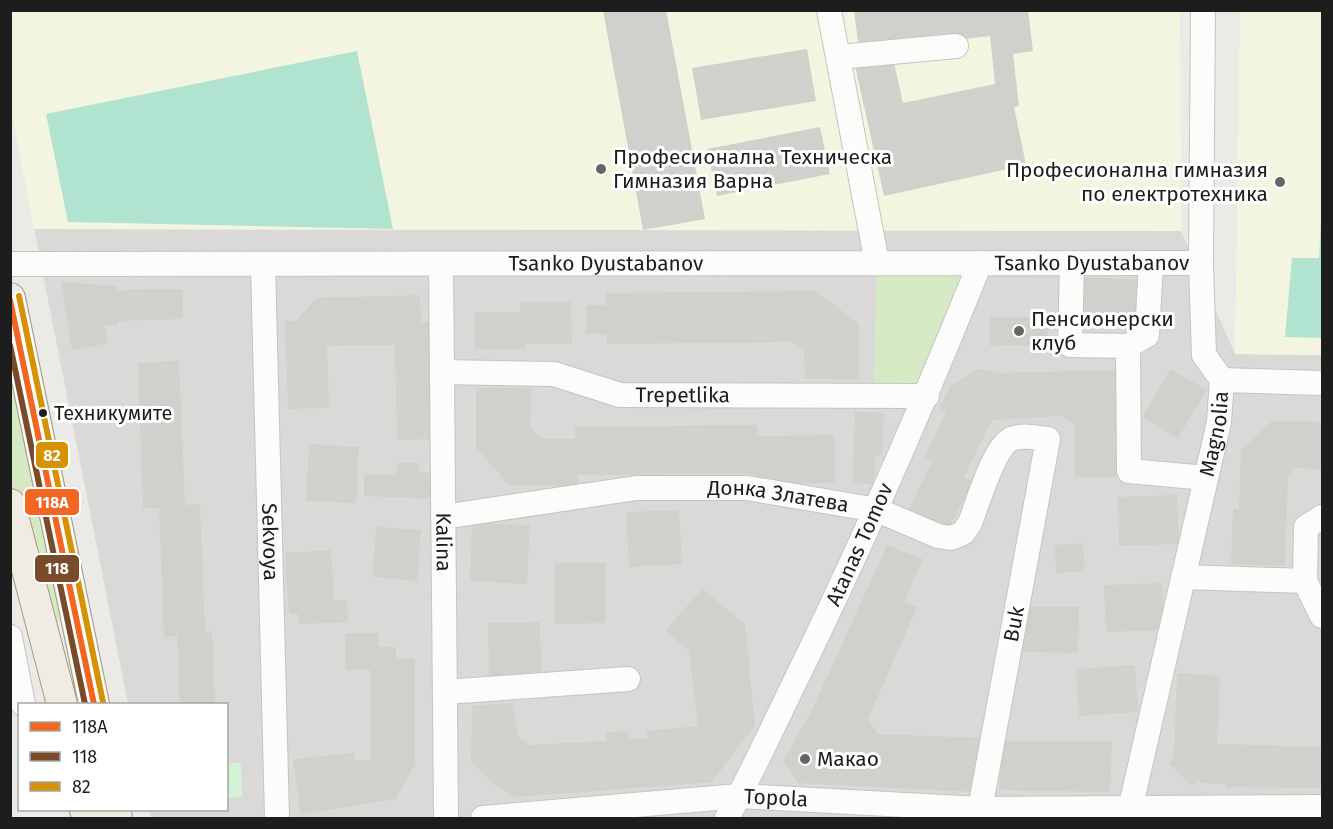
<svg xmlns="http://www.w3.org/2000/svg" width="1333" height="829" font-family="'Fira Sans',sans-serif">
<rect width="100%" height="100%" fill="#ebeae6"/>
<!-- residential -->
<path fill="#dad9d7" d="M34,229L1181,231L1235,354L1322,355V818H151L149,810H226V704H128Z"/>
<!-- education -->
<path fill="#f4f5e0" d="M10,11H1180L1181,231L34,229L11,108Z
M1240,11H1322V355L1235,354Z"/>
<!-- grass -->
<path fill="#d6e9c5" d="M877,263H980L927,396H873Z
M10,297L76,618L42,626L11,504Z"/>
<!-- park -->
<path fill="#d3f2d6" d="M226,763H241L242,797L227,798Z"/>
<!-- pitch -->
<path fill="#b1e3d1" d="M357,51L393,229L68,222L46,114Z
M1322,203V338L1285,337L1292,258H1319Z"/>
<!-- building -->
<path fill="#d2d0cd" d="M603,10H666L705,219L643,230Z
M854,10H1028L1033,51L1013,54L1019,106L1014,107L1026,165L884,196L855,66L893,58L903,103L995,84L990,36L859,51Z
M807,49L816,101L701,120L692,68Z
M820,127L830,174L717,196L707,149Z
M1080,277L1144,280L1143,327L1078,325Z
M61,282L117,286V290L183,289V319L117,321L118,325L105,326L107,343L72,351Z
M816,291L859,324V379H805L804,350L792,342L607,344L606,334H586V305H606V293Z
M420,295L421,322H431L434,439L397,440L395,345L327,346L329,408L288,409L285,321H295L317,298Z
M520,302H571L572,344H525V349H475V312H520Z
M990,317H1047L1048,345L990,346Z
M179,361L185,505L200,504L205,631H212L215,704H180L177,636L164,637L159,508H143L138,363Z
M979,369L999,373L1118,370L1116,477H1075L1074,425L1061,416L992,420L964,477L973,481L948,530L909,510L932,461L924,457L946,412L939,408L951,385Z
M1171,369L1207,390L1178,438L1142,417Z
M476,388H531L530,427L543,439H575V427L757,425V436L835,435V483H755V474L578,475V485L510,486L476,448Z
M855,412L884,413L882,456H875L874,484L853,483Z
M1272,421L1322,422V469L1294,468L1288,476L1285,566L1231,564L1233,509H1239L1241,450Z
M309,444L359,447L356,503L306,501Z
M397,463H419V472L439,473V499L364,496V474L396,475Z
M1177,495L1179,544L1119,546L1118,497Z
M679,510L682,564L629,567L626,512Z
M472,523L530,525L527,584L470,581Z
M376,527L421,530L417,581L373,577Z
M1083,543L1085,571L1056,573L1055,545Z
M887,545L923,559L904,602L917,607L868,719L878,734L980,738L975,792L798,783L783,761L811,712Z
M331,550L334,600H347L348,622L299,624L298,614H289L285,553Z
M555,563H606V623L555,624Z
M1162,583L1164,630L1106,632L1104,585Z
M702,589L745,624L755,726L712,782L516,797L494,784L471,761L472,706L513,703L517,736L529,745L606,741V732L628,731L629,739L647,738V731L698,726L689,650L665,631Z
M1023,606L1079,607L1078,653L1022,652Z
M540,622L541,675L489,676L488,623Z
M345,633H378V647H396V659H415V764L396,799L300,814L293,759L354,753L355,761L370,760V670H345Z
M1135,665L1138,712L1079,716L1076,669Z
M1177,673L1220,676L1217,744L1322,747V788L1226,787V784L1202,783L1198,780L1192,786L1168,763L1174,757Z
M1004,741H1112L1110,792L999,790Z"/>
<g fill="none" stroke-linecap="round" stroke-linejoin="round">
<!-- minor casing -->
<g stroke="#c4c4c2" stroke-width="26">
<g id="minor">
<path d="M829,10L877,263"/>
<path d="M839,57L956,46"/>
<path d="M1072,263L1070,345L1128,346"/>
<path d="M1151,263L1147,335L1128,346L1129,471L1206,478"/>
<path id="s1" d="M10,264L1201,263"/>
<path id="s2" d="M263,264L277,818"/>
<path id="s3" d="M441,264L446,818"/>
<path id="s4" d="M442,372L554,374L620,395L927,396"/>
<path d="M1222,380L1322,383"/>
<path id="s5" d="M443,517L636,488H747L877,510L938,536L951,538L963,533L970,523C977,505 994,447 1011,439C1023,434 1036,438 1048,439L980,809"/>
<path d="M1183,577L1305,581L1322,616"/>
<path d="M1305,581L1306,527L1322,517"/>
<path d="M10,637L23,704"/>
<path d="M445,692L628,679"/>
<path id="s6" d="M483,818L739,796L980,809L1322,807"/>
<path id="s7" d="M727,818C749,779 768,737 788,696C858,554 921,410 980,263"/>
<path id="s8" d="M1128,818L1219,422L1222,380L1204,355L1201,263L1203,10"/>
</g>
</g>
<!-- major casing -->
<g stroke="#a19983" stroke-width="32">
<path id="major" d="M10,298L94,704
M10,504L62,704
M85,810L87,818
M115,810L117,818"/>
</g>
<!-- minor -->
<use href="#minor" stroke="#fcfcfb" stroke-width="24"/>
<!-- major -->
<use href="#major" stroke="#f0ece4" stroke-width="30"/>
<!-- bus-1 casing -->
<g stroke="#fff" stroke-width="10">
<path id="bus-1" d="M10,300L94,704"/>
</g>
<!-- bus-2 casing -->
<g stroke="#fff" stroke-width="10">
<path id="bus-2" d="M10,345L85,704"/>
</g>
<!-- bus-3 casing -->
<g stroke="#fff" stroke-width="10">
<path id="bus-3" d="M19,296L103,702"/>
</g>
<!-- bus-1 -->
<use href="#bus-1" stroke="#f26522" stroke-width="6"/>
<!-- bus-2 -->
<use href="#bus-2" stroke="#7a4b2a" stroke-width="6"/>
<!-- bus-3 -->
<use href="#bus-3" stroke="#d69104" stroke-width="6"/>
</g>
<!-- markers -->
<g fill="#656563" stroke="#fff" stroke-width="2">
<circle cx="601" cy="169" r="6"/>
<circle cx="1280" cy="182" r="6"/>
<circle cx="1019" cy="331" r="6"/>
<circle cx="805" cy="759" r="6"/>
</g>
<circle fill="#1d1d1d" stroke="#fff" stroke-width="2" cx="43" cy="413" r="5"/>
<g text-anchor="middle" stroke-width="6" stroke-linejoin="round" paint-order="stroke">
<!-- bus labels -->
<g font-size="20" fill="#1d1d1d" stroke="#fff" text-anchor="start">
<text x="54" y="420">Техникумите</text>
</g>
<!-- poi labels -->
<g font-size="21" fill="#1d1d1d" stroke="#fff" text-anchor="start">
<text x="613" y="164">Професионална Техническа<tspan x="613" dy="24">Гимназия Варна</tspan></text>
<text x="1268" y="177" text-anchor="end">Професионална гимназия<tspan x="1268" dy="24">по електротехника</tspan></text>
<text x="1031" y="326">Пенсионерски<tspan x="1031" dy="24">клуб</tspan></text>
<text x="817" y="766">Макао</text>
</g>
<!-- street labels -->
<g font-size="21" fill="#1d1d1d" stroke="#fff">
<text dy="7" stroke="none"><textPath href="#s1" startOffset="1082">Tsanko Dyustabanov</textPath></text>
<text dy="7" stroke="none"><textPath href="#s1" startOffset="596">Tsanko Dyustabanov</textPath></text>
<text dy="7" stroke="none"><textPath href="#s4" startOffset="244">Trepetlika</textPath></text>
<text dy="7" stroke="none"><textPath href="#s8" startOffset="394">Magnolia</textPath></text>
<text dy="7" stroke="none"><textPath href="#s5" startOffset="338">Донка Златева</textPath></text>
<text dy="7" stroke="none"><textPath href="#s2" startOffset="278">Sekvoya</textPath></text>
<text dy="7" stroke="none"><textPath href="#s3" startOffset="278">Kalina</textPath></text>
<text dy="7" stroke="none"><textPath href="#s7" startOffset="304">Atanas Tomov</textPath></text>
<text transform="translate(1014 624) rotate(-79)" y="7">Buk</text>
<text dy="7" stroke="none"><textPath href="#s6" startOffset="294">Topola</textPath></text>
</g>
</g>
<g stroke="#fff" stroke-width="2">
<rect x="35" y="441" width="34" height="28" rx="6" fill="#d69104"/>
<rect x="24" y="488" width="56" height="28" rx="6" fill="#f26522"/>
<rect x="34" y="554" width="46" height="29" rx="6" fill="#7a4b2a"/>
</g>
<g font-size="16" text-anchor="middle" font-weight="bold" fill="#fff">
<text x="52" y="461">82</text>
<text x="52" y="508">118А</text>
<text x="57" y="574">118</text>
</g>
<!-- border -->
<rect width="1333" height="829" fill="none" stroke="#1d1d1d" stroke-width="24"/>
<!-- legend -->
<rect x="18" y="703" width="210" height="108" fill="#ffffff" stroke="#a5a5a5" stroke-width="1.5"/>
<rect x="30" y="722" width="30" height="9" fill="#f26522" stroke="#a5a5a5" stroke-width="1.5"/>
<text x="72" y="733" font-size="18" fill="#1d1d1d">118А</text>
<rect x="30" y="752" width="30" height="9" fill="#7a4b2a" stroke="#a5a5a5" stroke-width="1.5"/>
<text x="72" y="763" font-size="18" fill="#1d1d1d">118</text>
<rect x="30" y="782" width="30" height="9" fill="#d69104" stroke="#a5a5a5" stroke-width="1.5"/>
<text x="72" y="793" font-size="18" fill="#1d1d1d">82</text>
</svg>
